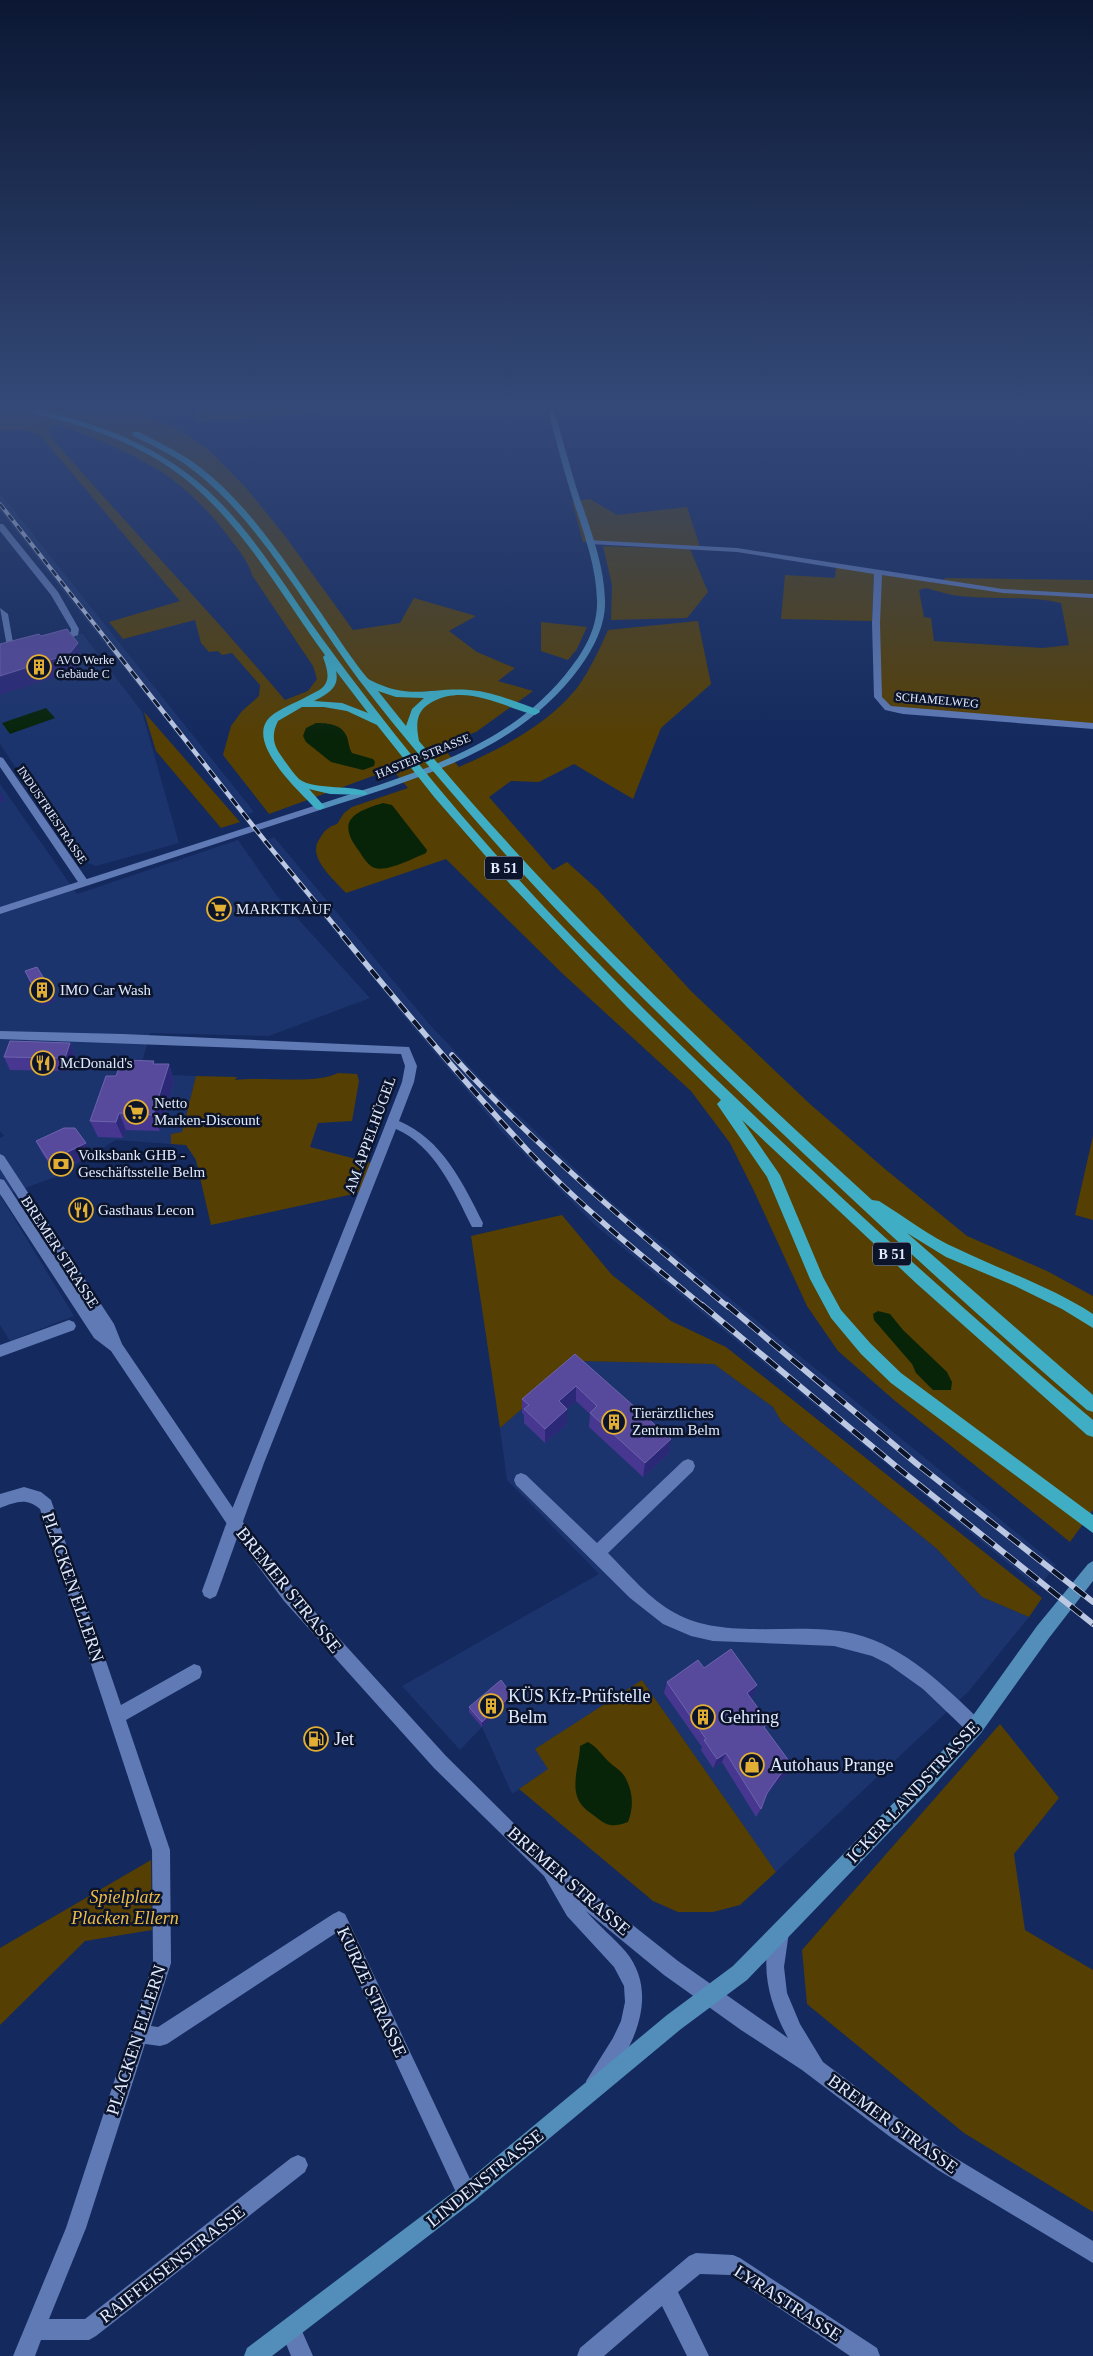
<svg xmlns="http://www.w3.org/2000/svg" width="1093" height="2356" font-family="Georgia,serif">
<rect width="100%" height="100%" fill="#14295d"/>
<!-- built -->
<path fill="#1c346d" d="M0,493L254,812L242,817L0,511Z
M82,633L142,712L179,843L96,866L80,860L74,855L0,744V657L41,648Z
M0,784L77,894L238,840L277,896L370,998L269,1036L150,1033L139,1074L196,1076L182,1132L171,1134V1144L116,1140L55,1177L1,1197L74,1316L10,1341L0,1325V1138L4,1136L0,1131Z
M274,837L430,1025L490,1088L604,1196L1056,1565L1038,1588L596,1226L502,1132L416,1031L262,842Z
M577,1361L714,1364L773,1407L781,1421L937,1549L982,1597L1029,1617L968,1692L776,1872L642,1680L536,1749L548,1769L512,1794L482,1727L460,1750L402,1686L599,1574L507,1480L500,1428Z"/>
<!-- green -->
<path fill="#563f02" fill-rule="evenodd" d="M0,410H131L175,428L193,439L210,451L247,489L285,536L353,630L400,623L414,598L476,616L449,631L477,652L515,668L498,681L533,691L476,732L441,745L459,767C502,748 547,725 577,688C590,670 599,650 608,630L698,621L711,684L661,728L633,799L574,764L539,782L511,781L489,797L553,870L567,862L597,889L691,991L810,1104L885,1169L967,1236L1047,1271L1093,1296V1510L1070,1542L894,1400L838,1351L807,1306L754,1191L730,1143L691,1091L564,975L446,859L346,893C333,878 306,857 320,838C325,830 328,827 337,824L344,813L352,807L408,788L392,769L269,814L223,755L231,726L242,711L259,696L260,685L232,653L222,655L218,651L209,652L201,643L195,620L123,639L109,622L180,601L39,434L22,430L0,431ZM60,425C133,453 179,471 228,536C237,548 248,560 252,575L313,666L317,679L308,691L285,700C209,610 127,525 50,436L49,427Z
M195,410H339L198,422Z
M590,499L617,515L687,507L700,547L583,542L572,501Z
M603,546L690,549L708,592L687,618L611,620L612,585Z
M836,567L874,573L872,621L781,619L785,575L835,578Z
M878,572L943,584L945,578L1093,580V726L888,708L878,697ZM926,588C937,591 949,595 960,596C994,600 1027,595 1061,603L1069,645L1043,648L934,641L931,618L924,617L919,590Z
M541,622L587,627L577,649L568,660L541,651Z
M144,712L240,822L221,828L156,751Z
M338,1073L357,1074L359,1081L352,1121L318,1123L310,1147L371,1163L358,1193L211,1225L196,1160L186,1145L171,1144V1134L182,1132L196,1076L237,1077L235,1080C263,1076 315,1085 338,1073Z
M1093,1136V1220L1075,1215Z
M562,1215L612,1275L671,1321L726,1347L1042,1598L1029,1617L982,1597L937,1549L781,1421L773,1407L714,1364L577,1361L500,1428L471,1236Z
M642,1680L776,1872L740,1905L713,1912H678L653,1901L519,1789L548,1769L535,1749Z
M1000,1724L1059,1798L1014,1854L1025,1930L1093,1970V2212L964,2133L807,2004L802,1950Z
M151,1860L152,1930L85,1941L0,2025V1948Z"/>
<!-- water -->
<path fill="#072409" d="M46,708L55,718L10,734L2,723Z
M316,723C328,723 342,724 347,737C349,743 349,748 352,753L373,759L375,762L374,766L363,770L331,762L306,742L303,736L306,728Z
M383,803L392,805L427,850L426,853C414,858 387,872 375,868C368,866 363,857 359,851C336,821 353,812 383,803Z
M878,1311L890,1314L903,1330L947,1372L952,1382L951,1390H933L916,1373L912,1364L874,1320L873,1314Z
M588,1742C597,1747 600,1753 608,1761C613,1766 621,1770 625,1777C633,1791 634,1807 628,1822C613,1827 608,1827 596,1817C591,1813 584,1809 581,1804C569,1788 580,1763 580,1746Z"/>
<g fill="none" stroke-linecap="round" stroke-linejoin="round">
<!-- minor -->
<path fill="#5f7ab5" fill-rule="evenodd" d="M0,524H3L58,592L79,629L78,635L59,642H53V638L71,632V629L51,595L0,531Z
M587,540L737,548L1003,589L1093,594V598L1003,593L882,575L880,623L882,697L891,706L1093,723V729L903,714L885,710L874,697L872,623L874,574L737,552L590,544L586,542Z
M0,608L8,614L15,654L8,652Z
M0,757L3,758L88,881V885H80L0,767Z
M0,1031L123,1034L409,1047L417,1066L414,1082L399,1121C442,1139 463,1183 483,1223L482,1227H472C454,1191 435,1146 396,1129L264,1463L218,1591L216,1596L210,1599L204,1596L202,1591L225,1527L377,1146L402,1082L405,1066L401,1054L0,1039Z
M69,1320L74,1322L76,1326L74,1330L0,1357V1345Z
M688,1459L693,1461L695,1466L693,1471L608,1553C629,1574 649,1599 675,1613C727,1642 799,1620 855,1634C906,1647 944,1686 981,1721L983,1727L981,1733L975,1735L969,1733L923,1689L888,1664L872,1656L834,1646L713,1641L691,1636L663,1624L630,1598L516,1485L514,1480L516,1475L521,1473L526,1475L597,1543L683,1461Z
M24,1487L41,1492L51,1500L121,1705L194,1664L200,1666L202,1672L200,1678L126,1720L170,1850L171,1963L151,2026L158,2027L333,1914L339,1911L345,1914L477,2194L474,2201L467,2204L460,2201L336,1933L167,2044L160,2046L145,2044L86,2228L49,2319H85L291,2158L298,2155L305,2158L308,2165L305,2172L96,2336L89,2340H41L35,2356H13L66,2228L153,1963L152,1850L40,1509C27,1497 15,1502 0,1508V1494Z
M696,2253L733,2255L740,2258L877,2348L880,2356H850L730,2275L700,2274L678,2292L709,2356H687L662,2306L604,2356H577L580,2348L689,2256Z
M291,2318L298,2322L313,2356H291L280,2329L284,2322Z"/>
<!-- tertiary -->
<path fill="#5f7ab5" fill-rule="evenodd" d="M320,804L323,805V809L0,914V907Z
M0,1154L4,1156L114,1324L122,1344L239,1517L296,1591L446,1756L552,1861L678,1961L788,2038C769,2003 758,1964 774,1926L780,1923L786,1926L789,1932L784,1967L787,1993L800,2024L823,2062L903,2122L952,2156L1093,2241V2263L938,2170L889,2136L802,2070L741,2030L664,1975L586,1911C599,1926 614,1938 626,1952C652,1984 643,2023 624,2056C617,2067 609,2085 596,2091L589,2088L586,2081L613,2038L621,2021L625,2002L624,1986L614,1967L567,1916L544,1876L434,1768L284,1601L229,1527L111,1351L94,1338L0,1194V1179L4,1180L84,1301L0,1169Z"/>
<!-- secondary -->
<path fill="#538ebb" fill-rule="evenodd" d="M548,410H554C562,437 569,464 577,490C589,526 604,562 605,600C606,624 594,648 580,667C519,751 419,778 323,809H317V805C409,775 512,748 572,666C586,648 598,625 597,600C596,562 581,526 570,490C562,464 555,437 548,410Z
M1093,1561V1581L1049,1638L981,1733L930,1790L747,1980L681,2029L474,2201L272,2356H244L247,2348L460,2187L667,2015L733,1966L918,1778L969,1721L1037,1626L1088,1564Z"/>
<!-- trunk -->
<path fill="#3faec4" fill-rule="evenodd" d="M30,410C45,410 59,415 74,419C122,433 167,454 205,488C253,531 286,589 324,641C372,707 423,771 477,833C566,935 662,1028 760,1121C868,1223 979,1324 1093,1420V1437L1087,1435L917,1284L742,1120L780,1175L823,1277L841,1310L871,1344L901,1373L1093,1515V1533L891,1383L861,1354L831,1318L810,1279L767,1177L719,1107L717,1104L721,1100L628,1008L510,884L435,798L377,725L347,711L324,707H302L278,721C271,735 273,745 282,757C287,764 293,773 299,779C314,791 358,784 367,793L366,795L330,794L309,789L325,807L320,810L316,809C300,792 244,742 270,717C280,708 296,703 308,696C315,692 325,689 327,680C329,673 325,663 323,657L325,655C274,585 229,499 151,456C126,442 100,432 74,424C60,420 41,418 30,410ZM336,671L368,713L342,703L314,701C327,694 340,688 336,671Z
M133,432H139C160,443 182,453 201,468C250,506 286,563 321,613C328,623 364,677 370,680C411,701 429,687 470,690C494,692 516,702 539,710L540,712L535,715C501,706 466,684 432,702C415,711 416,725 419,741C557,907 713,1055 872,1200L879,1201C905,1217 930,1237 958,1249C1003,1271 1050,1286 1093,1314V1328L1062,1309L1015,1286L946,1257L907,1233L1093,1395V1412L1087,1410C976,1315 868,1215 761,1113C677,1032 593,951 514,864C461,804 408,744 359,680C309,613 263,526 198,474C179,458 156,447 133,436ZM378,691L396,697L424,698L412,709L406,726Z"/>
<!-- rail-far3 casing -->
<g stroke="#bcc8e1" stroke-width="4">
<path id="rail-far3" d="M0,504L110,644"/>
</g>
<!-- rail-far2 casing -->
<g stroke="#bcc8e1" stroke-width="4.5">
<path id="rail-far2" d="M109,643L265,841L344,937"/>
</g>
<!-- rail-far1 casing -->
<g stroke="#bcc8e1" stroke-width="5.5">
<path id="rail-far1" d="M343,936C403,1009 464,1082 528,1151C582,1208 643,1257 704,1307
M452,1055C536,1147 632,1227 728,1307"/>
</g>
<!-- rail casing -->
<g stroke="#bcc8e1" stroke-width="6">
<path id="rail" d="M702,1305L898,1468L1093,1624
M727,1305L917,1464L1093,1602"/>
</g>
<!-- rail-far3 -->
<use href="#rail-far3" stroke="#0b142b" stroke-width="2.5" stroke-dasharray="7" stroke-linecap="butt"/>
<!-- rail-far2 -->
<use href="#rail-far2" stroke="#0b142b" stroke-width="3" stroke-dasharray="9" stroke-linecap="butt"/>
<!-- rail-far1 -->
<use href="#rail-far1" stroke="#0b142b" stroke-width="4" stroke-dasharray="11" stroke-linecap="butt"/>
<!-- rail -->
<use href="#rail" stroke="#0b142b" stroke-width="4.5" stroke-dasharray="14" stroke-linecap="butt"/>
</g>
<!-- wall -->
<path fill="#473791" d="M25,971L52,992L55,1001L43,1006L29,980Z
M70,1043L75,1055L70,1071L10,1070L4,1057Z
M155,1064H169L174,1081L160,1131L126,1130L123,1138L98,1137L90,1121L116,1076Z
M36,1141L91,1155L55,1173L42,1153Z
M575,1354L669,1453L643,1477L589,1427L590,1414L576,1401L566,1409L567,1424L545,1443L524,1423V1415L522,1413V1399Z
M704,1668L753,1696L750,1698L787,1774L775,1784L765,1798L761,1809L756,1817L722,1762L713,1768L701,1750L702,1747L664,1693L667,1682Z
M512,1700L482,1727L469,1712V1707Z"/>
<!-- shaded-wall -->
<path fill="#2b2977" d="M78,643L83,660L74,671L0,695V676Z
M0,790L4,801L0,803Z
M52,992L55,1001L43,1006L39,997Z
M70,1043L75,1055L70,1071L65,1058Z
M169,1064L174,1081L160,1131L153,1115Z
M119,1113L126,1130L123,1138L116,1122Z
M86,1143L91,1155L55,1173L49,1161Z
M576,1386V1401L558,1416L559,1401Z
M567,1409V1424L545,1443V1429Z
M671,1439L669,1453L643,1477L645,1463Z
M757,1685L753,1696L743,1703L747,1693Z
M512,1695V1700L482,1727V1722Z
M726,1753L722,1762L713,1768L717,1759Z
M792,1765L787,1774L775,1784L762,1801L767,1793L780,1775Z"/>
<!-- building -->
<path fill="#574a9d" stroke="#6d63ac" d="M67,629L78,643L69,654L0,676V644L39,634L41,636Z
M37,967L52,992L39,997L25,971Z
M10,1041L70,1043L65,1058L4,1057Z
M122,1060L154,1061L153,1064H169L153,1115L119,1113L116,1122L90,1121L106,1076H116Z
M64,1128H75L86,1143L49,1161L36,1141Z
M575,1354L671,1439L645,1463L590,1413L597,1406L576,1386L559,1401L567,1409L545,1429L524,1409L529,1405L522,1399Z
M731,1649L757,1685L747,1693L769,1723L764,1727L792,1765L780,1775L767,1793L761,1809L726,1753L717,1759L704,1740L706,1739L667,1682L698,1660L704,1668Z
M501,1680L512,1695L482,1722L469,1707Z"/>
<!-- sky -->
<linearGradient id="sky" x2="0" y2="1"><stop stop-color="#0b1733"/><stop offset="0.55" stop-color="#344978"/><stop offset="1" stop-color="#344978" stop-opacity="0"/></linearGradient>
<rect width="1093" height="740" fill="url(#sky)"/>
<!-- icons -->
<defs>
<g id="building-ring" transform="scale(1.25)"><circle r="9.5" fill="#0b142b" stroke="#e2af34" stroke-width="1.5"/><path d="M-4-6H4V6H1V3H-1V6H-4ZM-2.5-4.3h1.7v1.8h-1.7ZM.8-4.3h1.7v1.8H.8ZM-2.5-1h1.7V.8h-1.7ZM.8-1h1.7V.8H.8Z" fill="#e2af34"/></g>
<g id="supermarket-ring" transform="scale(1.25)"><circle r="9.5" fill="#0b142b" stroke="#e2af34" stroke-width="1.5"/><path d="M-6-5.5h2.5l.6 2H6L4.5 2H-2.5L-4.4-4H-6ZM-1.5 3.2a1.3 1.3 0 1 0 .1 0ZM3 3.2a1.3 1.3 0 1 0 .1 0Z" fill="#e2af34"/></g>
<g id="restaurant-ring" transform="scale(1.25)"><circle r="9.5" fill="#0b142b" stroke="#e2af34" stroke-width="1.5"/><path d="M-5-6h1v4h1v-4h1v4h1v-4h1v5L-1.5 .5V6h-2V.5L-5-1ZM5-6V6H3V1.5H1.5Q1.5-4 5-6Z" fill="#e2af34"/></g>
<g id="bank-ring" transform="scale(1.25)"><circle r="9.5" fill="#0b142b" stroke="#e2af34" stroke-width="1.5"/><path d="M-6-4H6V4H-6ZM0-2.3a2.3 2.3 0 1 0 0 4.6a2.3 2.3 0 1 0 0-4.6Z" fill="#e2af34"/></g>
<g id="fuel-ring" transform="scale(1.25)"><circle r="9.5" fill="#0b142b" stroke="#e2af34" stroke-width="1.5"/><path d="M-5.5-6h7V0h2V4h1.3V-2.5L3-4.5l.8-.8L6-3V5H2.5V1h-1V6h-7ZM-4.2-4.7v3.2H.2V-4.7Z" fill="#e2af34"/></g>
<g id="shop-ring" transform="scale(1.25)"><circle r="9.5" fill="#0b142b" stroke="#e2af34" stroke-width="1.5"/><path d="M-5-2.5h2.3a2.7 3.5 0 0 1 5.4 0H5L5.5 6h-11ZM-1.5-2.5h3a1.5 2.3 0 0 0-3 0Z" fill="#e2af34"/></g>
</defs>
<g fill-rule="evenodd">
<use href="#building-ring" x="39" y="667"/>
<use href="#supermarket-ring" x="219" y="909"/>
<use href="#building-ring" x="42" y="990"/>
<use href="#restaurant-ring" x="43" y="1063"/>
<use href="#supermarket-ring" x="136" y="1112"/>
<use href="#bank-ring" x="61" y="1164"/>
<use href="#restaurant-ring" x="81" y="1210"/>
<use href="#building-ring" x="614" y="1422"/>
<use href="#building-ring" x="491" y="1706"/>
<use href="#building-ring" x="703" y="1717"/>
<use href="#fuel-ring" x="316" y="1739"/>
<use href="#shop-ring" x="752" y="1765"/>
</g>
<g text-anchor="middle" stroke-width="5" stroke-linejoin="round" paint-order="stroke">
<!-- far-poi labels -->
<g font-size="12" fill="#e1ebfe" stroke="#0b142b" text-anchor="start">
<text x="56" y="664">AVO Werke<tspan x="56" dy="14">Gebäude C</tspan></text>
</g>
<!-- far-street labels -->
<g font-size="12" fill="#e1ebfe" stroke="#0b142b">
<text transform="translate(937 700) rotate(5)" y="4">SCHAMELWEG</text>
<text transform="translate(423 756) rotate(-22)" y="4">HASTER STRASSE</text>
<text transform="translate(52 815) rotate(56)" y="4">INDUSTRIESTRASSE</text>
</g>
<!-- shield labels -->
<g fill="#0b142b" stroke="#a1aabf" stroke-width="1">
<rect x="485" y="856.5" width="38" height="23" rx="4"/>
<rect x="873" y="1242.5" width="38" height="23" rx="4"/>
</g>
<g font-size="14" font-weight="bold" fill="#e1ebfe">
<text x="504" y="873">B 51</text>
<text x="892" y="1259">B 51</text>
</g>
<!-- poi labels -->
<g font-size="15" fill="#e1ebfe" stroke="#0b142b" text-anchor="start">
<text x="236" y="914">MARKTKAUF</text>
<text x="60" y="995">IMO Car Wash</text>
<text x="60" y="1068">McDonald's</text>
<text x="154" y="1108">Netto<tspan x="154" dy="17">Marken-Discount</tspan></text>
<text x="78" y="1160">Volksbank GHB -<tspan x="78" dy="17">Geschäftsstelle Belm</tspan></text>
<text x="98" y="1215">Gasthaus Lecon</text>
<text x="632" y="1418">Tierärztliches<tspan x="632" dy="17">Zentrum Belm</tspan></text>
</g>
<!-- street labels -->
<g font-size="15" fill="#e1ebfe" stroke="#0b142b">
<text transform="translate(370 1135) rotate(-70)" y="5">AM APPELHÜGEL</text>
<text transform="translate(60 1252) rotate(57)" y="5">BREMER STRASSE</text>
</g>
<!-- near-street labels -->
<g font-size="18" fill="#e1ebfe" stroke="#0b142b">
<text transform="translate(73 1587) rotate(71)" y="6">PLACKEN ELLERN</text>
<text transform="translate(289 1590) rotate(51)" y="6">BREMER STRASSE</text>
<text transform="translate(913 1792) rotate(-47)" y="6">ICKER LANDSTRASSE</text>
<text transform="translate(569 1881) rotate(41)" y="6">BREMER STRASSE</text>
<text transform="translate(372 1992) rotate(65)" y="6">KURZE STRASSE</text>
<text transform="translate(136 2040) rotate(-72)" y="6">PLACKEN ELLERN</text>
<text transform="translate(893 2124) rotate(36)" y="6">BREMER STRASSE</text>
<text transform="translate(485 2178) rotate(-39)" y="6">LINDENSTRASSE</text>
<text transform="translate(172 2264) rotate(-38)" y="6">RAIFFEISENSTRASSE</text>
<text transform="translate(788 2303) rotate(33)" y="6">LYRASTRASSE</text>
</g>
<!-- near-poi labels -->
<g font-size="18" fill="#e1ebfe" stroke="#0b142b" text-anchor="start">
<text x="508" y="1702">KÜS Kfz-Prüfstelle<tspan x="508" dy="21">Belm</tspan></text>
<text x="720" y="1723">Gehring</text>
<text x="334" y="1745">Jet</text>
<text x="770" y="1771">Autohaus Prange</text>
</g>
<!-- near-park labels -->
<g font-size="18" font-style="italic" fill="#efbc44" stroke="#0b142b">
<text x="125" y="1903">Spielplatz<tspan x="125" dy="21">Placken Ellern</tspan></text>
</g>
</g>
</svg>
